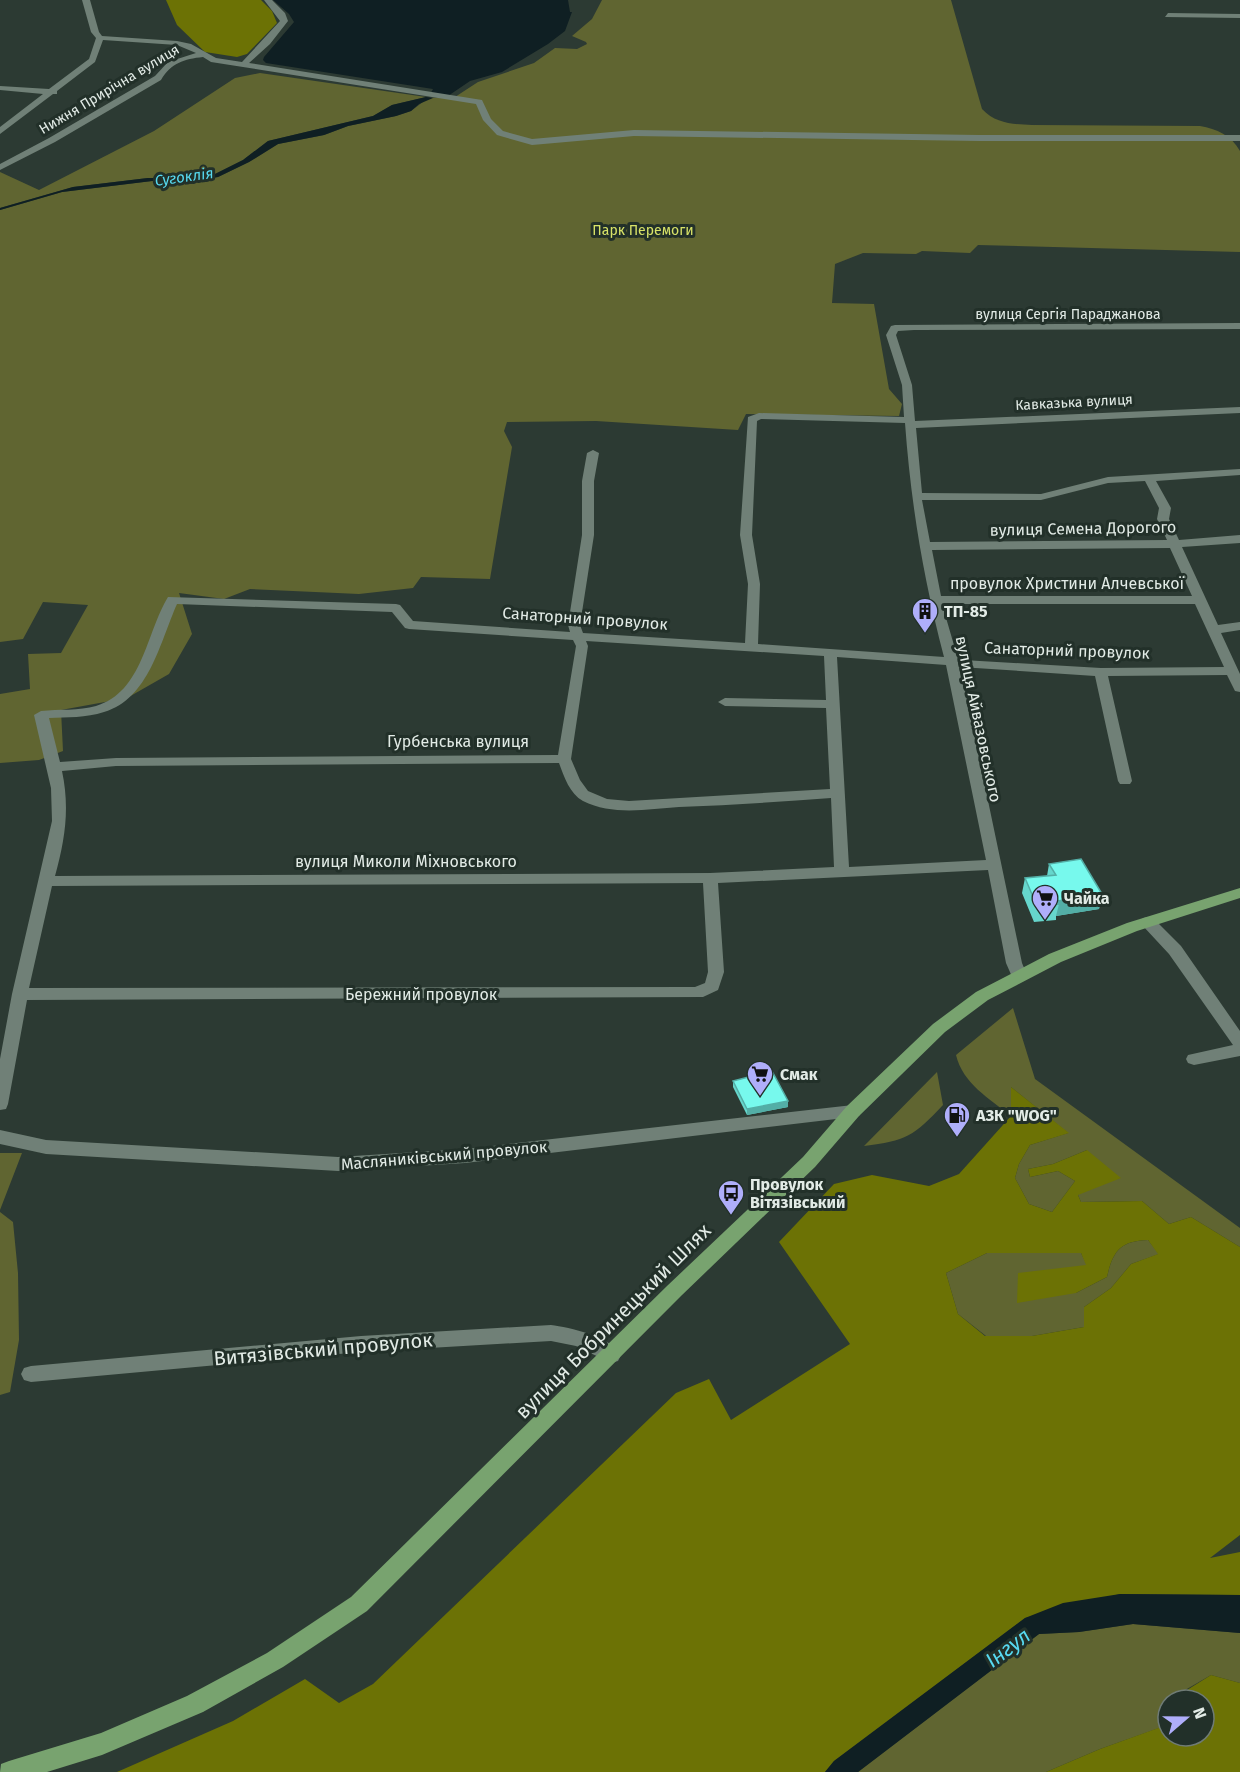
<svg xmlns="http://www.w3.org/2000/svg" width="1240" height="1772" font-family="'Fira Sans',sans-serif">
<rect width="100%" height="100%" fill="#2c3a33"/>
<!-- green -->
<path fill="#606531" d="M602,0H951L982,109C996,124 1013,124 1032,125L1200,126C1217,129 1231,135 1240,151V252L978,245L970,253L922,251L916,254L863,253L835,264L832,303L874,304L889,389L902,404L899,416L746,414L738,430L596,421L507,422L504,431L512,447L490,579L421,577L413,588L359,594L250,589L224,599L179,593L192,634L169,674L127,698L61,710L63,751L39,760L0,763V694L30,689L28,654L61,653L88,605L43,602L23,639L0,642V210L62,192L152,181L187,182L218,177L249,162L278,144L324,135L348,126L396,116L411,111L428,98L455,97L478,82L534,63L555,48L577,49L587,44L586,42L572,36L592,19Z
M260,73L426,97L392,105L373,116L268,141L243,160L213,175L193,179L148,178L73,187L0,208V172L39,190L154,131L235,78Z
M1013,1008L1035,1079L1240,1228V1247L1191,1217L1169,1224L1142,1201L1081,1202L1078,1195L1087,1150L1053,1164L1028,1169L1030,1177L1058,1171L1075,1181L1052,1212L1029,1204L1015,1178L1019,1164L1030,1145L1068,1133L1011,1087V1116C989,1098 963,1084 956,1055Z
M937,1072L943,1105C914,1136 906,1141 864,1146Z
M0,1153H22L0,1210Z
M0,1212L13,1222L18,1273L19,1340L10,1392L0,1395Z
M1148,1240L1159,1254L1131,1264L1111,1288L1084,1307V1327L1032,1336H986L958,1314L946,1273L987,1253H1081L1087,1265L1076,1293L1107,1277C1113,1251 1120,1241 1148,1240Z
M1133,1624L1240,1633V1683L1211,1675L1168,1700V1708L1162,1727L1100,1749L1046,1772H858L1039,1634L1079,1632Z"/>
<!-- forest -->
<path fill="#6c7205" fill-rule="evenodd" d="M166,0H261L272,11L277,23L247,54L237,57L205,52L177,25Z
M1011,1087L1069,1133L1030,1145L1019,1164L1015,1178L1029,1204L1052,1212L1075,1181L1058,1171L1030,1177L1028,1169L1053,1164L1087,1150L1121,1178L1078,1195L1081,1202L1142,1201L1169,1224L1191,1217L1240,1247V1535L1210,1558L1240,1552V1595L1120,1594L1025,1618L834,1761L825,1772H117L233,1721L305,1679L339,1703L373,1684L676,1393L709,1379L731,1420L850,1344L779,1242L834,1184L872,1175L929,1186L959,1174L1011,1116ZM1148,1240L1158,1254L1131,1264L1111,1288L1084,1307V1327L1032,1336H985L958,1314L946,1273L987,1253H1081L1086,1265L1018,1273L1017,1303L1076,1293L1107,1277C1113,1251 1120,1241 1148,1240Z
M1211,1675L1240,1683V1772H1046L1100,1749L1161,1727L1168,1708V1736H1204V1700H1171Z"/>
<!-- water -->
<path fill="#0f1f23" d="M273,0H568L570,12H572L565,31L548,44L502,72L470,81L448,96L431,93L433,89L266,63L263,60L264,57L294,22L289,14Z
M426,97L433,98L419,104L411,111L396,116L348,126L324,135L278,144L249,162L218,177L187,182L152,181L62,192L0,210V208L73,187L148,178L193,179L213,175L243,160L268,141L373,116L392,105Z
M1120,1594L1240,1595V1633L1133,1624L1079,1632L1039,1634L858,1772H825L834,1761L1025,1618L1063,1603Z"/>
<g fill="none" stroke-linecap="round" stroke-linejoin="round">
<!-- minor -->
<path fill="#708077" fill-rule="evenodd" d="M82,0H90L99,32L102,36L177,41L191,44L216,58L242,62L280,21L264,0H272L285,13L288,21L270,44L249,63L482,100L491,119L503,131L532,139L634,130L979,135H1240V141H979L634,136L532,145L497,135L483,120L476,104L243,67L211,62L203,57C184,59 171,63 161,80L55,142L0,170V164L49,138L155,76L168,62L196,53L177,45L103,40L95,62L57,91V94H53L0,134V127L43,94L0,90V86L49,89L89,59L96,38L91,32Z
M1168,13L1240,14V18L1165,17Z
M1240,323V329L914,330L898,331L896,335L912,385L915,421L1240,407V413L916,428L922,493L1041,494L1108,477L1240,469V475L1156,481L1171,508L1169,519L1179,540L1240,535V543L1182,547L1218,625L1240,622V630L1221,633L1240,674V692L1235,691L1227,675L1108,676L1132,781L1130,784H1120L1118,781L1095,676L960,667L1022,963L1027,975L1025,979H1013L1006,963L988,870L718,883L724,972L718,990L703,997L27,1000L8,1104L6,1109L0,1110V1059L12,994L52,821L51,788L34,715L41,711C59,709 79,711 96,706C143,692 146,633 168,597L396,604L400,605L413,621L570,632L568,625L582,535V481L587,453L593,450L599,453L594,481V535L580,625L583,633L745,643L748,584L740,535L748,417L759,413L904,417L902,385L886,335L891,326L895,325ZM761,419L905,423C911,504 923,577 944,657L758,644L760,584L752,535L757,421ZM1145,481L1159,508L1157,519L1167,540L930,542L922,500H1041L1108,483ZM1170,548L1192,596H941L932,550ZM177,604L392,612L405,628L409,629L573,640L576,646L558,755L116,758L60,762L49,718C67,717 86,718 104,712C149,699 160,642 177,604ZM942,604H1195L1224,667L1101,668L963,660L958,659ZM586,641L824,656L826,700L725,698L718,702L725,706L826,708L830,789L629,801L607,799L588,791L580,780L571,759L588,646ZM837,657L946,665L986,860L849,867ZM559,763C564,777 570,794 583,801C613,816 648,809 679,807C730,805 780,802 831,798L834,867L710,873L55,876C65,840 70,808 62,771L116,766ZM703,883L708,972L705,983L695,987L29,988L52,886Z
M1148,917L1153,918L1181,946L1240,1031V1056L1194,1065L1188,1063L1186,1059L1188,1055L1233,1045L1169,954L1143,926L1140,922L1143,918Z
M853,1105L859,1106L861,1111L859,1116L853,1117L465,1163L338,1171L46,1154L0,1144V1130L46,1140L338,1157L465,1149Z
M551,1325C569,1327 612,1337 621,1355L618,1361L611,1363L576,1346L551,1341L361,1352L31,1382L24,1380L21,1374L24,1368L31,1366L361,1336Z"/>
<!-- major -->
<path fill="#78a36f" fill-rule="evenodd" d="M1240,888V898L1137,931L1061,962L988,1000L945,1032L859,1116L815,1167L681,1296L367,1611L283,1667L203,1712L102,1755L47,1772H0L1,1764L9,1761L101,1733L187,1696L267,1653L351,1597L667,1286L803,1157L847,1106L933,1024L976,992L1049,954L1127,923Z"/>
</g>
<!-- wall -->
<path fill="#66d6cc" d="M1049,864L1102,894L1099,909L1056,916V920L1034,922L1022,893L1025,878L1047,876Z
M733,1081L788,1101V1107L747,1115L733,1087Z"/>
<!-- shaded-wall -->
<path fill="#53aea6" d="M1102,894L1099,909L1056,916L1059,904L1057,901Z
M788,1101V1107L747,1115V1109Z"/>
<!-- building -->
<path fill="#77f9ed" stroke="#53aea6" stroke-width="1.5" d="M1081,859L1102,894L1057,901L1059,904L1037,906L1025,878L1056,875L1049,864Z
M772,1071L788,1101L747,1109L733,1081Z"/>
<!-- icons -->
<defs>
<g id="building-pin" transform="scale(1.35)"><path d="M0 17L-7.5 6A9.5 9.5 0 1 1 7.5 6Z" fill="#afaefa" stroke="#223029"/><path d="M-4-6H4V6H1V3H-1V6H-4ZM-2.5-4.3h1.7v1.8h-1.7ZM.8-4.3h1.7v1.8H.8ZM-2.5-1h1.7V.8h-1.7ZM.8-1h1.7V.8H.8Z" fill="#111"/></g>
<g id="supermarket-pin" transform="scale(1.35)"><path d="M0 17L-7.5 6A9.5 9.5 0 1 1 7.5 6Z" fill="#afaefa" stroke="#223029"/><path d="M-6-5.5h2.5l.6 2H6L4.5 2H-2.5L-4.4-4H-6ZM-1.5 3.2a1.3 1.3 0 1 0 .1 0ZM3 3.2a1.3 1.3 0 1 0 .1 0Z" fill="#111"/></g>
<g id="fuel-pin" transform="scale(1.35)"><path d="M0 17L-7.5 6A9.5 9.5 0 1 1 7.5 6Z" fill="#afaefa" stroke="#223029"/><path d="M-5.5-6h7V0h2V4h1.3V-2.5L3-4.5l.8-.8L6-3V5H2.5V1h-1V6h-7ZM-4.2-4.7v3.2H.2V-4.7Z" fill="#111"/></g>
<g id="bus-pin" transform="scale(1.35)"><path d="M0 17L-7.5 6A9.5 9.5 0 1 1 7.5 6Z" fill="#afaefa" stroke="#223029"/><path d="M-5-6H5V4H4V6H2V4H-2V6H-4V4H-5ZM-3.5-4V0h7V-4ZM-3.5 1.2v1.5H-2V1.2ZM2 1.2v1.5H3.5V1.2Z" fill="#111"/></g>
</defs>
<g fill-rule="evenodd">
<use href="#building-pin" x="925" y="611"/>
<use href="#supermarket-pin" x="1045" y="898"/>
<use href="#supermarket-pin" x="760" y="1074"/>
<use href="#fuel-pin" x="957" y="1115"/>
<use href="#bus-pin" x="731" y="1193"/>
</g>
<g text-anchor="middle" stroke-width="6" stroke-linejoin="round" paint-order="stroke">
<!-- far-street labels -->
<g font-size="14" fill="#e2ebe6" stroke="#223029">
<text transform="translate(109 89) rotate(-31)" y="5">Нижня Прирічна вулиця</text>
<text x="1068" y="319">вулиця Сергія Параджанова</text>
<text transform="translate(1074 402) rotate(-3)" y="5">Кавказька вулиця</text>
</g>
<!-- far-park labels -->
<g font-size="14" fill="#d8e368" stroke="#223029">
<text x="643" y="235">Парк Перемоги</text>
</g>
<!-- far-water labels -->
<g font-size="15" font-style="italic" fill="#57daf1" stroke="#223029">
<text transform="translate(184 177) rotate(-8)" y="5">Сугоклія</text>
</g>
<!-- street labels -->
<g font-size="16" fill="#e2ebe6" stroke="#223029">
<text transform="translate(1083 528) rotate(-1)" y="6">вулиця Семена Дорогого</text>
<text x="1067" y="589">провулок Христини Алчевської</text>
<text transform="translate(585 618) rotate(4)" y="6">Санаторний провулок</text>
<text transform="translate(1067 650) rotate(2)" y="6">Санаторний провулок</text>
<text transform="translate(979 719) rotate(78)" y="6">вулиця Айвазовського</text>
<text x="458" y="747">Гурбенська вулиця</text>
<text x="406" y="867">вулиця Миколи Міхновського</text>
<text x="421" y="1000">Бережний провулок</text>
<text transform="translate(444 1155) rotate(-5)" y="6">Масляниківський провулок</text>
</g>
<!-- poi labels -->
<g font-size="16" font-weight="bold" fill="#e2ebe6" stroke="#223029" text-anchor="start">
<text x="944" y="617">ТП-85</text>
<text x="1064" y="904">Чайка</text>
<text x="780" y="1080">Смак</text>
<text x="976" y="1121">АЗК "WOG"</text>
<text x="750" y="1190">Провулок<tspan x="750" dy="18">Вітязівський</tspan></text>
</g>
<!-- near-street labels -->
<g font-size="20" fill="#e2ebe6" stroke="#223029">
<text transform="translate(613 1321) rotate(-45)" y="7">вулиця Бобринецький Шлях</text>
<text transform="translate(323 1349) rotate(-5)" y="7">Витязівський провулок</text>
</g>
<!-- near-water labels -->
<g font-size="21" font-style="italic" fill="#57daf1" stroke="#223029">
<text transform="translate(1008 1648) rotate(-37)" y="7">Інгул</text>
</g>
</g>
<!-- north arrow -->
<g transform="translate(1186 1718) rotate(70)"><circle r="28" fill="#223029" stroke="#6f7b75" stroke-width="1.5"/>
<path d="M0-4.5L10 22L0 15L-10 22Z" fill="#afaefa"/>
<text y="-9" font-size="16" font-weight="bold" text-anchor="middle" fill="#e2ebe6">N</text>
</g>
</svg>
